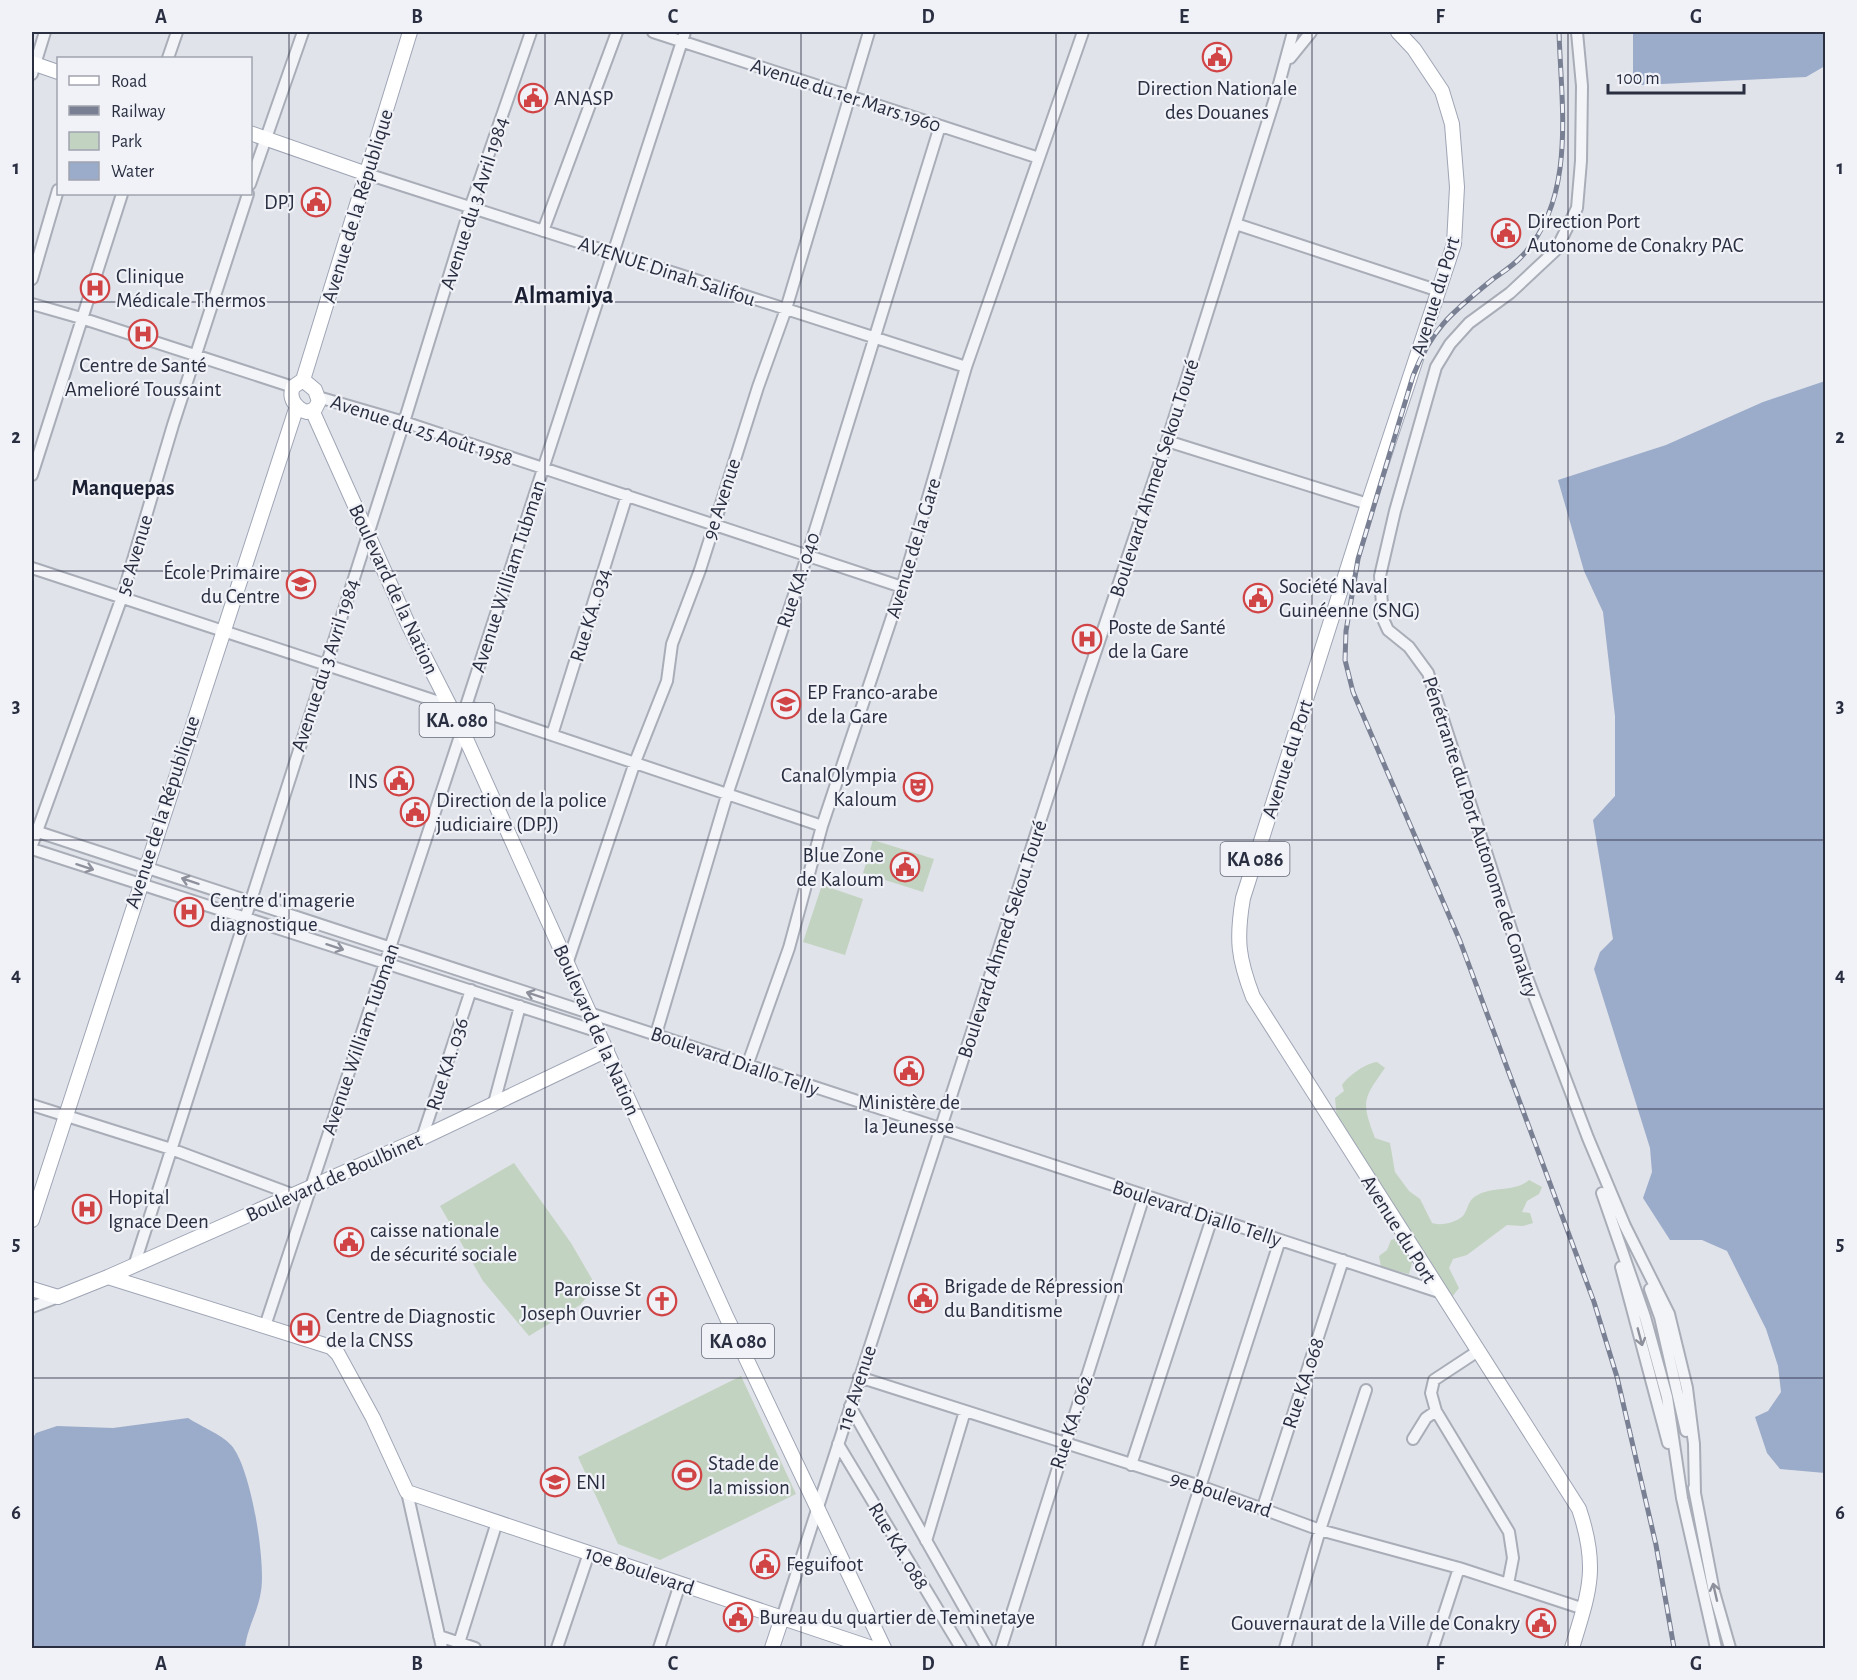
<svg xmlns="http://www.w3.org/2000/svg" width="1857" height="1680" font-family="'Alegreya Sans',sans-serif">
<rect width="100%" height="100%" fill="#e0e3e9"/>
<!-- green -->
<path fill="#c3d3c1" d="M873,840L934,859L923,892L863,873Z
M822,885L863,899L845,955L803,942Z
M1377,1062L1385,1068C1363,1099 1361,1101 1375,1138L1390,1143L1395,1172L1409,1191L1420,1199L1432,1223C1441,1226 1455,1223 1463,1216C1467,1211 1468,1203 1472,1199C1489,1184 1513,1194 1529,1180L1542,1187L1539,1194L1527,1201L1522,1212L1530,1213L1533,1223L1523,1226L1507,1225L1467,1255L1453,1259L1449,1268L1459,1288L1452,1297L1413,1259L1409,1274L1381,1267L1379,1256L1387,1250L1391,1240L1397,1238L1395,1227L1337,1120L1335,1098L1344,1091L1342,1085C1348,1076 1366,1063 1377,1062Z
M514,1163L571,1243L596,1286L580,1305L529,1336L483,1281L440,1206Z
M741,1376L796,1494L660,1560L618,1544L578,1457Z"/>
<!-- water -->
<path fill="#9babca" d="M1633,32H1825V66L1806,77L1641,85L1633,83Z
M1825,381H1826L1825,1473L1780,1469L1767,1453L1755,1417L1768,1411L1781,1392L1778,1366L1766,1329L1727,1251L1702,1240H1670L1643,1198L1652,1172L1650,1148L1594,969L1600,952L1613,939L1593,820L1615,796V716L1603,612L1584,571L1558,480L1666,445L1763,402Z
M188,1418C200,1426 221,1434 231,1445C251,1467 266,1562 261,1591C258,1612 247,1628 245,1648H32V1439L36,1433L57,1426L113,1428Z"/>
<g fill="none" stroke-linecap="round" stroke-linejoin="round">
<!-- minor casing -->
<g stroke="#a9adb7" stroke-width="14">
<path id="minor" d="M653,32L1039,158
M1577,32L1582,86L1581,161L1577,208L1556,250L1510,293L1469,323L1450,344L1436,367L1395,511L1380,576L1383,619L1388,630L1409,647L1428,673L1525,972L1588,1138L1625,1226L1669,1314L1687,1388L1694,1444L1695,1493
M168,58L177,32
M1290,58L1311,32
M32,74L45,32
M367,174L966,367
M250,184L303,32
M1236,224L1439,291
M543,231L617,32
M32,279L58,190
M32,304L81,318L293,387
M318,397L404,422L902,587
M1167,441L1368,504
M32,475L122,194
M32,568L448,705
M466,706L822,826
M552,735L627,495
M32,830L1439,1292
M32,845L122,597L173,425L248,194
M32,849L599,1032
M567,964L635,762L667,681L672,644L700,570L758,387L786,309L869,32
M656,1034L727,795L807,556L940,126
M747,1066L789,948L822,826L902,587L966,367L1083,32
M494,1103L520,1006
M32,1105L171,1149L294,1195
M422,1138L471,990
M1602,1193L1645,1317L1667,1397L1682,1498L1716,1648
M134,1266L404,422L470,208L531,32
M1621,1267L1668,1443
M1650,1289L1660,1317L1686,1431
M32,1307L58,1297
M265,1326L462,730L466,706L685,32
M1478,1351L1434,1380L1431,1393L1436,1411L1509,1532L1513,1558L1508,1584
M859,1377L1200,1486L1320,1530L1459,1568L1584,1609
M850,1406L987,1648
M1413,1439L1426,1418L1436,1411
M838,1444L961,1648
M1131,1465L1212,1218
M1694,1488L1714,1592L1730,1648
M407,1492L442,1648
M1263,1507L1343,1260
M926,1541L965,1411
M782,1618L1081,695L1167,441L1276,95L1293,32
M439,1636L475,1648
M459,1643L497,1522
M557,1648L589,1553
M659,1648L680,1584
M1001,1648L1144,1196
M1148,1648L1280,1240
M1285,1648L1320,1530L1366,1390
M1433,1648L1459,1568"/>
</g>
<!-- major casing -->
<g stroke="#9fa5b5" stroke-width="16">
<path id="major" d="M1398,32L1414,49L1442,91L1452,124L1457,187L1454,244L1368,504L1243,898C1236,939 1238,958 1253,997L1579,1509C1599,1568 1589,1592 1572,1648
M32,63L58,72
M250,133L367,174
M303,380L410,32
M303,380L315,390L319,401L315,409L307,412C296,409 288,398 293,387Z
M312,410L409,626L462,730L726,1316L884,1648
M32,1220L297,406
M108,1277L331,1347L338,1354L373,1418L407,1492L872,1648
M32,1289L58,1297L108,1277L422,1138L607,1050
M772,1648L782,1618"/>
</g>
<!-- minor -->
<use href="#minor" stroke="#f3f4f8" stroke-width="10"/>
<!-- major -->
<use href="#major" stroke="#fff" stroke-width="14"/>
<!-- rail casing -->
<g stroke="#798093" stroke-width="5">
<path id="rail" d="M1559,32C1561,104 1577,198 1522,256C1514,265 1503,272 1493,279C1454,311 1432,327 1413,376L1358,559L1346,631L1345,660L1353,692L1460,941L1594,1302L1617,1377L1656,1545L1674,1648"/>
</g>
<!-- rail -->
<use href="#rail" stroke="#f0f2f7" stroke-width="3" stroke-dasharray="9" stroke-linecap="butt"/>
</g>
<!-- one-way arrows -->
<defs><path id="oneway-shaft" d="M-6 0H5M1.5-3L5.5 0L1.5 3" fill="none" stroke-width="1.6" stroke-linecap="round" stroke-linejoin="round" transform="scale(1.5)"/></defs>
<g stroke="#8e919c">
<use href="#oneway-shaft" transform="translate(85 867) rotate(18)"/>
<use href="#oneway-shaft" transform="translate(190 881) rotate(-161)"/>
<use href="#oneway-shaft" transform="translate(335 947) rotate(18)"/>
<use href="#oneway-shaft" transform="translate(535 995) rotate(-162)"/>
<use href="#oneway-shaft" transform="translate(1640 1337) rotate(75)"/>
<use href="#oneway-shaft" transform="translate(1715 1592) rotate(-103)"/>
</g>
<!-- grid -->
<path fill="none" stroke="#292e41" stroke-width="1.5" stroke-opacity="0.55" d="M289,32V1648M545,32V1648M801,32V1648M1056,32V1648M1312,32V1648M1568,32V1648M32,302H1826M32,571H1826M32,840H1826M32,1109H1826M32,1378H1826"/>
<!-- icons -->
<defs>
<g id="civic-ring" transform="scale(1.5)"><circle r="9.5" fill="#f0f2f7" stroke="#d04446" stroke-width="1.5"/><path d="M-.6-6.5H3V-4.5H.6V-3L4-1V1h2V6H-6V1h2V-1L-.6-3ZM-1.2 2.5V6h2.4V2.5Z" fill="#d04446"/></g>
<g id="hospital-ring" transform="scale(1.5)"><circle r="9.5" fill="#f0f2f7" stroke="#d04446" stroke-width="1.5"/><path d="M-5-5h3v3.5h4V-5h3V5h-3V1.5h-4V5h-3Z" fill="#d04446"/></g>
<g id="school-ring" transform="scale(1.5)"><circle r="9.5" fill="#f0f2f7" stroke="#d04446" stroke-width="1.5"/><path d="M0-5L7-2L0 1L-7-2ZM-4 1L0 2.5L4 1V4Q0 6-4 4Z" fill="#d04446"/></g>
<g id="theatre-ring" transform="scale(1.5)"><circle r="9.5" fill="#f0f2f7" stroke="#d04446" stroke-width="1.5"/><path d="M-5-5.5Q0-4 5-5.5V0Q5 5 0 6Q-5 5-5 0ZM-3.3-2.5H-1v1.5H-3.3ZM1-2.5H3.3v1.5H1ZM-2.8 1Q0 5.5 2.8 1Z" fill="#d04446"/></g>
<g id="church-ring" transform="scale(1.5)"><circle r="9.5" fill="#f0f2f7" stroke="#d04446" stroke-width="1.5"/><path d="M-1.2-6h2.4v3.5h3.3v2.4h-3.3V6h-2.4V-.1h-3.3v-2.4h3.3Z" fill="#d04446"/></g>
<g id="stadium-ring" transform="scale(1.5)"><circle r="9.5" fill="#f0f2f7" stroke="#d04446" stroke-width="1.5"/><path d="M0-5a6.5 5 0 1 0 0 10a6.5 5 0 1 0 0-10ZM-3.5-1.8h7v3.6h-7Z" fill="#d04446"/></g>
<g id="university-ring" transform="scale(1.5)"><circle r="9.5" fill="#f0f2f7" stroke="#d04446" stroke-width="1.5"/><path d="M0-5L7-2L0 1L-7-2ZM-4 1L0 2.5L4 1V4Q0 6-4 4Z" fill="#d04446"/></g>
</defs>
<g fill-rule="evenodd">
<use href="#civic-ring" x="1217" y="57"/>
<use href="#civic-ring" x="533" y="98"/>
<use href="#civic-ring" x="316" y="202"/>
<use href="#civic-ring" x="1506" y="233"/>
<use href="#hospital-ring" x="95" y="288"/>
<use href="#hospital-ring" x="143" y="334"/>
<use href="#school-ring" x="301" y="584"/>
<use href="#civic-ring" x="1258" y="598"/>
<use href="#hospital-ring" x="1087" y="639"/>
<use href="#school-ring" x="786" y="704"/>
<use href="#civic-ring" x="399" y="781"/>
<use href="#theatre-ring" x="918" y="787"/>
<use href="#civic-ring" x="415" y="812"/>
<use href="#civic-ring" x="905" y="867"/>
<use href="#hospital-ring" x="189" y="912"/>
<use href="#civic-ring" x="909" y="1071"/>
<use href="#hospital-ring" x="87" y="1209"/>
<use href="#civic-ring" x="349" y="1242"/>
<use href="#civic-ring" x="923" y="1298"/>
<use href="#church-ring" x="662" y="1301"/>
<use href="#hospital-ring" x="305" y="1328"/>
<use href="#stadium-ring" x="687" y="1475"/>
<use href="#university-ring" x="555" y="1482"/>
<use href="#civic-ring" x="765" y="1564"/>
<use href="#civic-ring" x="738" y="1617"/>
<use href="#civic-ring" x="1541" y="1623"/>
</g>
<g text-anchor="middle" stroke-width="4.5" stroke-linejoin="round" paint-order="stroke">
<!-- shield labels -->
<g fill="#f0f2f7" stroke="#656978" stroke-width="1.5">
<rect x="419.5" y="703" width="75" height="34" rx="4.5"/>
<rect x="1220.5" y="842" width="69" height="34" rx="4.5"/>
<rect x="702" y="1324" width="72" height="34" rx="4.5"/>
</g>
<g font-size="20" font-weight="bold" fill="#292e41">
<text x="457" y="727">KA. 080</text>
<text x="1255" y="866">KA 086</text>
<text x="738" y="1348">KA 080</text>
</g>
<!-- poi labels -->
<g font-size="21" fill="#292e41" stroke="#f0f2f7" text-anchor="start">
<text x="1217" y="95" text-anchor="middle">Direction Nationale<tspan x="1217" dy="24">des Douanes</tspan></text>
<text x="554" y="105">ANASP</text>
<text x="295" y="209" text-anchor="end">DPJ</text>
<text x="1527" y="228">Direction Port<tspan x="1527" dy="24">Autonome de Conakry PAC</tspan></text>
<text x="116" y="283">Clinique<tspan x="116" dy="24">Médicale Thermos</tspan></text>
<text x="143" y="372" text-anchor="middle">Centre de Santé<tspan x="143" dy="24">Amelioré Toussaint</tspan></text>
<text x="280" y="579" text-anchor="end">École Primaire<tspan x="280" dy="24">du Centre</tspan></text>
<text x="1279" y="593">Société Naval<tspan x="1279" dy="24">Guinéenne (SNG)</tspan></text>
<text x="1108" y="634">Poste de Santé<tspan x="1108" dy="24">de la Gare</tspan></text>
<text x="807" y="699">EP Franco-arabe<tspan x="807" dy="24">de la Gare</tspan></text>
<text x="897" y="782" text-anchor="end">CanalOlympia<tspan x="897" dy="24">Kaloum</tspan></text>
<text x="378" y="788" text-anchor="end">INS</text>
<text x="436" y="807">Direction de la police<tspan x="436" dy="24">judiciaire (DPJ)</tspan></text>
<text x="884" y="862" text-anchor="end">Blue Zone<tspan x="884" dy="24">de Kaloum</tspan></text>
<text x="210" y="907">Centre d'imagerie<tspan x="210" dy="24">diagnostique</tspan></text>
<text x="909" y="1109" text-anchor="middle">Ministère de<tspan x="909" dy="24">la Jeunesse</tspan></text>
<text x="108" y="1204">Hopital<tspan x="108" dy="24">Ignace Deen</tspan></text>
<text x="370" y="1237">caisse nationale<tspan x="370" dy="24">de sécurité sociale</tspan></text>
<text x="944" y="1293">Brigade de Répression<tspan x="944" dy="24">du Banditisme</tspan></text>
<text x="641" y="1296" text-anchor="end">Paroisse St<tspan x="641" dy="24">Joseph Ouvrier</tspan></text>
<text x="326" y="1323">Centre de Diagnostic<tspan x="326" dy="24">de la CNSS</tspan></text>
<text x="708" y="1470">Stade de<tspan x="708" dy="24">la mission</tspan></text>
<text x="576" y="1489">ENI</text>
<text x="786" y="1571">Feguifoot</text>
<text x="759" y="1624">Bureau du quartier de Teminetaye</text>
<text x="1520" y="1630" text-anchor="end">Gouvernaurat de la Ville de Conakry</text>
</g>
<!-- street labels -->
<g font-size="21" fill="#292e41" stroke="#f0f2f7">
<text transform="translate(846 95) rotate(18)" y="7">Avenue du 1er Mars 1960</text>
<text transform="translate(474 203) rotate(-72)" y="7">Avenue du 3 Avril 1984</text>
<text transform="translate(357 206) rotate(-73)" y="7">Avenue de la République</text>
<text transform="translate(667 271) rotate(18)" y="7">AVENUE Dinah Salifou</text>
<text transform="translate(1435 296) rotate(-73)" y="7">Avenue du Port</text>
<text transform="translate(422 430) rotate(18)" y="7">Avenue du 25 Août 1958</text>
<text transform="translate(1154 478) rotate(-72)" y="7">Boulevard Ahmed Sekou Touré</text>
<text transform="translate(721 499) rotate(-72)" y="7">9e Avenue</text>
<text transform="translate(913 548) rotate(-73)" y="7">Avenue de la Gare</text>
<text transform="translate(134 555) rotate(-73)" y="7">5e Avenue</text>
<text transform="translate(508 576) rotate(-72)" y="7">Avenue William Tubman</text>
<text transform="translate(798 580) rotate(-72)" y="7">Rue KA. 040</text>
<text transform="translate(394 589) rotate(65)" y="7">Boulevard de la Nation</text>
<text transform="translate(590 615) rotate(-73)" y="7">Rue KA. 034</text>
<text transform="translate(325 665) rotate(-72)" y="7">Avenue du 3 Avril 1984</text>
<text transform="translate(1287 759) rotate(-72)" y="7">Avenue du Port</text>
<text transform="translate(162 812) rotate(-72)" y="7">Avenue de la République</text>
<text transform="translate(1481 837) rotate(72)" y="7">Pénétrante du Port Autonome de Conakry</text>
<text transform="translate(1002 939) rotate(-72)" y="7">Boulevard Ahmed Sekou Touré</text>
<text transform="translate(597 1030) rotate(66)" y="7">Boulevard de la Nation</text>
<text transform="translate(360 1039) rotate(-71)" y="7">Avenue William Tubman</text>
<text transform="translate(735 1061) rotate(19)" y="7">Boulevard Diallo Telly</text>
<text transform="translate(447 1064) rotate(-72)" y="7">Rue KA. 036</text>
<text transform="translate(334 1177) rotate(-24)" y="7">Boulevard de Boulbinet</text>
<text transform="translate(1197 1213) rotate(18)" y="7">Boulevard Diallo Telly</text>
<text transform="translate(1399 1229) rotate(58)" y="7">Avenue du Port</text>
<text transform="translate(1303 1383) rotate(-72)" y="7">Rue KA.068</text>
<text transform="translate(856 1388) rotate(-72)" y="7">11e Avenue</text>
<text transform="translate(1071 1422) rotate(-72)" y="7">Rue KA. 062</text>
<text transform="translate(1221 1494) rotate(19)" y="7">9e Boulevard</text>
<text transform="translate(899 1546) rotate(59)" y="7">Rue KA. 088</text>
<text transform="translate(640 1570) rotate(19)" y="7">10e Boulevard</text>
</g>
<!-- neighbourhood labels -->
<g font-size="22" font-weight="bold" fill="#1b1f32" stroke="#f0f2f7">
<text x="123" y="495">Manquepas</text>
</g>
<!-- quarter labels -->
<g font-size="24" font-weight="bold" fill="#1b1f32" stroke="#f0f2f7">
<text x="564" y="303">Almamiya</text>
</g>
</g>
<!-- border -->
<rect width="1857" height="1680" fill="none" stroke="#f0f2f7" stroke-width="66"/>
<!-- legend -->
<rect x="57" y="57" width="195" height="138" fill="#f0f2f7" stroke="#a0a4ae" stroke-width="1.5"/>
<rect x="69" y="76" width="30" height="9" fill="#ffffff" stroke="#a0a4ae" stroke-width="1.5"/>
<text x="111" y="87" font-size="18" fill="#292e41">Road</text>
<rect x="69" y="106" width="30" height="9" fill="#798093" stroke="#a0a4ae" stroke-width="1.5"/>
<text x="111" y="117" font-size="18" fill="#292e41">Railway</text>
<rect x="69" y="132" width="30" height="18" fill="#c3d3c1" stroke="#a0a4ae" stroke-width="1.5"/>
<text x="111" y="147" font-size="18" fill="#292e41">Park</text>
<rect x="69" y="162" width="30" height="18" fill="#9babca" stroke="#a0a4ae" stroke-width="1.5"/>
<text x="111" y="177" font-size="18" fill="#292e41">Water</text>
<!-- scale -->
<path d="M1608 84v9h136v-9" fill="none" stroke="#292e41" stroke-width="3"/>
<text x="1617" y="84" font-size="18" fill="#292e41" stroke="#f0f2f7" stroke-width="4.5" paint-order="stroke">100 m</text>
<rect x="33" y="33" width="1791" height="1614" fill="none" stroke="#292e41" stroke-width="2"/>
<g font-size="20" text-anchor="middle" font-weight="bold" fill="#292e41">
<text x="161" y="23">A</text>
<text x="417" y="23">B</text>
<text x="673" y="23">C</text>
<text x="928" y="23">D</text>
<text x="1184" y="23">E</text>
<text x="1440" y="23">F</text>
<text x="1696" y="23">G</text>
<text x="16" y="174">1</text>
<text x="1840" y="174">1</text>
<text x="16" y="443">2</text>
<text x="1840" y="443">2</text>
<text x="16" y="712">3</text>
<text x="1840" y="712">3</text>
<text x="16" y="981">4</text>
<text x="1840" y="981">4</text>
<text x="16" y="1250">5</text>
<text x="1840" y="1250">5</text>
<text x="16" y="1519">6</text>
<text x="1840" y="1519">6</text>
<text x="161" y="1670">A</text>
<text x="417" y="1670">B</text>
<text x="673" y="1670">C</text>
<text x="928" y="1670">D</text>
<text x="1184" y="1670">E</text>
<text x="1440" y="1670">F</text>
<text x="1696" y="1670">G</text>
</g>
</svg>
